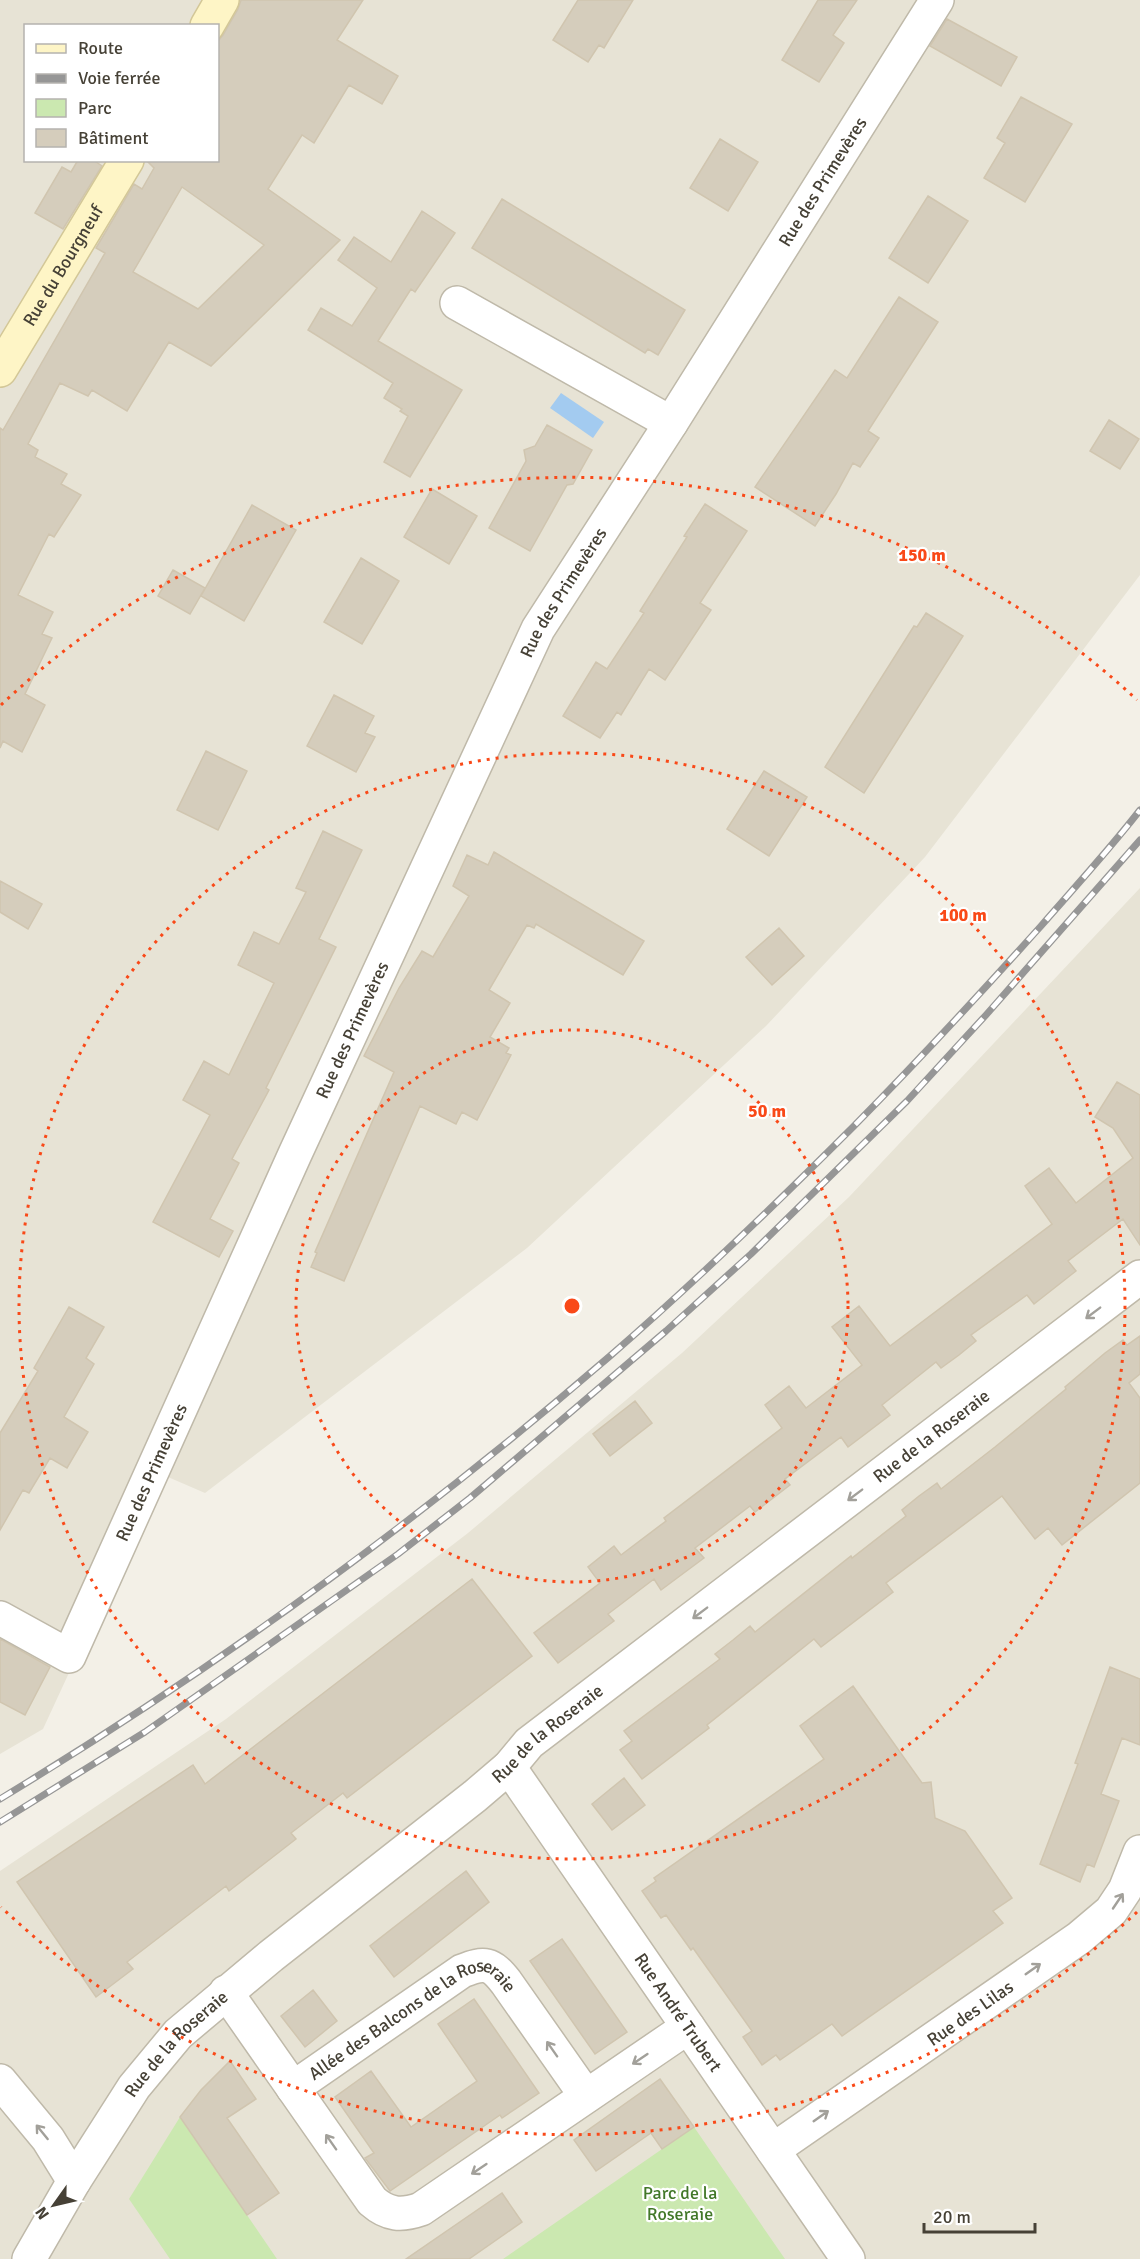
<svg xmlns="http://www.w3.org/2000/svg" width="1140" height="2259" font-family="Signika,sans-serif">
<rect width="100%" height="100%" fill="#f3f0e7"/>
<!-- residential -->
<path fill="#e7e3d5" fill-rule="evenodd" d="M0,0H1140V575L925,857L766,1026L527,1248L205,1493L161,1474L43,1729L0,1754ZM26,26H218V160H26Z
M1140,888V2259H0V1871L226,1719L468,1533L682,1353L849,1197Z"/>
<!-- green -->
<path fill="#cbe8b0" d="M180,2117L277,2259H170L129,2199Z
M694,2127L785,2259H503Z"/>
<!-- water -->
<path fill="#a3cbf0" d="M561,393L604,422L593,438L550,408Z"/>
<!-- building -->
<path fill="#d5cdbc" stroke="#d0c5af" stroke-width="1.5" fill-rule="evenodd" d="M241,0H363L337,40L398,76L382,104L349,85L314,143L302,135L268,189L340,240L211,366L169,342L127,411L92,390L88,396L60,383L28,444L38,450L35,457L67,474L61,484L81,495L54,537L49,534L18,595L53,612L42,634L52,638L25,694L45,705L22,752L3,741L0,748V428L3,430L105,253L96,248L134,184L142,189L154,168L146,160H218V41L223,35L238,9ZM182,187L264,245L198,309L133,272Z
M578,0H633L604,48L599,45L588,62L553,40Z
M818,0H857L833,35L844,43L819,82L782,60Z
M947,19L1017,57L1001,86L930,46Z
M1021,97L1072,124L1025,202L984,178L1005,143L997,138Z
M720,139L758,162L728,211L690,188Z
M78,160H93L102,166L63,229L35,213L62,167L71,172Z
M928,196L968,221L928,283L889,258Z
M502,199L685,310L658,355L648,349L645,353L472,248Z
M422,211L455,233L415,292L411,289L378,341L462,390L410,477L384,462L408,416L400,411L402,409L384,398L393,383L308,330L321,308L352,326L377,288L338,260L354,237L391,262Z
M899,297L938,322L868,431L879,438L860,467L853,463L836,494L815,526L755,487L835,370L847,378Z
M1109,420L1139,439L1120,469L1090,451Z
M547,425L592,450L573,484L567,485L530,551L489,528L526,461L524,450L535,446Z
M432,489L477,516L449,564L404,537Z
M705,504L747,531L700,603L711,610L665,680L649,669L621,715L617,712L600,738L563,716L596,662L607,669L644,613L640,611L687,537L684,536Z
M252,505L296,530L244,621L201,596Z
M361,558L399,581L362,644L324,622Z
M173,570L205,588L190,614L158,596Z
M926,613L963,636L864,793L825,767L914,626L917,627Z
M334,695L374,716L365,733L375,737L356,772L307,746Z
M206,751L247,771L218,830L177,810Z
M764,771L807,797L769,856L727,829Z
M323,831L362,850L319,939L336,947L266,1088L269,1090L232,1159L239,1163L210,1219L233,1231L219,1257L153,1222L210,1115L183,1100L204,1061L229,1075L274,983L238,965L254,932L279,944L306,892L296,888Z
M494,852L644,941L623,975L536,924L534,928L527,925L489,990L510,1003L490,1037L509,1048L506,1053L511,1055L477,1120L462,1112L456,1124L420,1106L344,1281L311,1267L317,1253L315,1252L394,1072L364,1056L399,988L422,951L433,957L469,896L453,886L467,855L488,865Z
M0,881L42,904L28,929L0,912Z
M779,928L804,956L772,985L746,957Z
M1117,1082L1140,1095V1245L1123,1219L1068,1261L1076,1271L1034,1304L1027,1295L971,1335L976,1341L959,1355L941,1368L936,1362L882,1405L890,1415L848,1447L841,1437L785,1479L790,1485L755,1512L750,1506L695,1548L704,1558L661,1590L654,1579L608,1614L614,1621L558,1663L534,1633L600,1583L588,1567L614,1546L621,1555L666,1521L664,1518L782,1428L765,1405L789,1386L806,1408L862,1365L832,1327L859,1306L890,1346L1052,1224L1025,1186L1049,1168L1076,1203L1133,1158L1113,1128L1095,1117Z
M69,1307L104,1327L86,1358L94,1364L64,1417L88,1432L67,1468L50,1458L29,1493L23,1490L0,1530V1433L38,1371L34,1368Z
M1140,1336V1374L1129,1383L1140,1398V1483L1062,1545L1048,1528L1035,1539L1002,1496L886,1583L893,1592L821,1647L814,1639L707,1725L709,1728L642,1779L620,1750L632,1741L624,1731L720,1659L715,1654L733,1640L750,1626L755,1632L851,1556L852,1558L906,1516L902,1510L919,1496L937,1483L941,1489L995,1447L1066,1389L1065,1387L1105,1353L1123,1340L1127,1345Z
M635,1401L652,1423L610,1456L593,1434Z
M472,1579L532,1656L347,1798L343,1793L291,1833L296,1839L229,1891L226,1886L127,1962L133,1969L96,1997L17,1882L193,1765L205,1784Z
M0,1639L50,1667L25,1715L0,1702Z
M1110,1667L1140,1679V1745L1122,1738L1101,1794L1119,1801L1094,1867L1087,1864L1080,1882L1040,1864L1078,1764L1075,1763Z
M853,1686L922,1783L931,1782L935,1818L965,1831L1012,1898L993,1911L1003,1923L842,2036L832,2024L780,2060L776,2055L762,2065L743,2037L752,2031L693,1948L691,1950L666,1915L661,1918L642,1891L656,1881L654,1878L824,1759L800,1726Z
M624,1778L645,1805L612,1830L592,1804Z
M466,1871L489,1902L394,1977L370,1946Z
M562,1939L627,2032L595,2054L530,1961Z
M313,1990L337,2021L305,2047L281,2016Z
M474,1999L539,2093L502,2118L500,2115L390,2191L365,2158L374,2153L335,2097L371,2071L411,2127L477,2081L438,2024Z
M230,2061L256,2099L227,2118L279,2193L247,2215L180,2117L201,2090Z
M660,2079L694,2127L662,2149L651,2133L596,2171L574,2140Z
M502,2193L522,2222L469,2259H406Z"/>
<g fill="none" stroke-linecap="round" stroke-linejoin="round">
<!-- minor casing -->
<g stroke="#bfb9a9" stroke-width="36">
<g id="minor">
<path d="M457,303L671,423"/>
<path id="s1" d="M0,1618L69,1656L295,1154L538,629L671,423L937,0"/>
<path id="s2" d="M509,1767L848,2259"/>
<path d="M226,1992L372,2201C388,2215 401,2216 421,2209L688,2027"/>
<path d="M0,2081L48,2139L74,2181"/>
<path id="s3" d="M293,2088L462,1971C485,1962 491,1963 506,1982L586,2096"/>
<path id="s4" d="M773,2150L1079,1938L1111,1911L1125,1890L1140,1852"/>
<path id="s5" d="M29,2259L74,2181L134,2087L178,2034L271,1956L475,1796L509,1767L529,1743L1140,1277"/>
</g>
</g>
<!-- secondary casing -->
<g stroke="#d3c797" stroke-width="36">
<g id="secondary">
<path d="M207,26L222,0"/>
<path id="s6" d="M0,370L127,160"/>
</g>
</g>
<!-- minor -->
<use href="#minor" stroke="#fff" stroke-width="33"/>
<!-- secondary -->
<use href="#secondary" stroke="#fef5c6" stroke-width="33"/>
<!-- rail casing -->
<g stroke="#969696" stroke-width="7">
<path id="rail" d="M0,1799C213,1670 421,1519 610,1356C694,1283 775,1205 854,1126C918,1061 980,994 1041,926C1074,888 1109,850 1140,810
M0,1822L145,1732L398,1554L470,1498L666,1331L751,1254L907,1101L986,1015L1140,840"/>
</g>
<!-- rail -->
<use href="#rail" stroke="#fff" stroke-width="4.5" stroke-dasharray="14" stroke-linecap="butt"/>
</g>
<!-- one-way arrows -->
<defs><path id="oneway-shaft" d="M-6 0H5M1.5-3L5.5 0L1.5 3" fill="none" stroke-width="1.6" stroke-linecap="round" stroke-linejoin="round" transform="scale(1.5)"/></defs>
<g stroke="#a2a09a">
<use href="#oneway-shaft" transform="translate(1093 1313) rotate(143)"/>
<use href="#oneway-shaft" transform="translate(855 1495) rotate(143)"/>
<use href="#oneway-shaft" transform="translate(700 1613) rotate(143)"/>
<use href="#oneway-shaft" transform="translate(1118 1901) rotate(-56)"/>
<use href="#oneway-shaft" transform="translate(1033 1969) rotate(-35)"/>
<use href="#oneway-shaft" transform="translate(552 2049) rotate(-125)"/>
<use href="#oneway-shaft" transform="translate(640 2059) rotate(146)"/>
<use href="#oneway-shaft" transform="translate(821 2116) rotate(-35)"/>
<use href="#oneway-shaft" transform="translate(42 2132) rotate(-129)"/>
<use href="#oneway-shaft" transform="translate(331 2142) rotate(-125)"/>
<use href="#oneway-shaft" transform="translate(479 2169) rotate(146)"/>
</g>
<!-- distance rings -->
<g fill="none" stroke="#f94918" stroke-width="3" stroke-dasharray="3 6">
<circle cx="572" cy="1306" r="276"/>
<circle cx="572" cy="1306" r="553"/>
<path d="M1137 1912A829 829 0 0 1 1 1907M1 705A829 829 0 0 1 1137 700"/>
</g>
<g text-anchor="middle" stroke-width="4.5" stroke-linejoin="round" paint-order="stroke">
<!-- street labels -->
<g font-size="18" fill="#464136" stroke="#fff">
<text dy="6" stroke="none"><textPath href="#s1" startOffset="1738">Rue des Primevères</textPath></text>
<text dy="6" stroke="none"><textPath href="#s6" startOffset="122">Rue du Bourgneuf</textPath></text>
<text dy="6" stroke="none"><textPath href="#s1" startOffset="1252">Rue des Primevères</textPath></text>
<text dy="6" stroke="none"><textPath href="#s1" startOffset="766">Rue des Primevères</textPath></text>
<text dy="6" stroke="none"><textPath href="#s5" startOffset="1233">Rue de la Roseraie</textPath></text>
<text dy="6" stroke="none"><textPath href="#s1" startOffset="280">Rue des Primevères</textPath></text>
<text dy="6" stroke="none"><textPath href="#s5" startOffset="747">Rue de la Roseraie</textPath></text>
<text dy="6" stroke="none"><textPath href="#s2" startOffset="298">Rue André Trubert</textPath></text>
<text dy="6" stroke="none"><textPath href="#s4" startOffset="240">Rue des Lilas</textPath></text>
<text dy="6" stroke="none"><textPath href="#s3" startOffset="144">Allée des Balcons de la Roseraie</textPath></text>
<text dy="6" stroke="none"><textPath href="#s5" startOffset="262">Rue de la Roseraie</textPath></text>
</g>
<!-- park labels -->
<g font-size="18" fill="#427829" stroke="#fff">
<text x="680" y="2199">Parc de la<tspan x="680" dy="21">Roseraie</tspan></text>
</g>
</g>
<circle cx="572" cy="1306" r="9" fill="#f94918" stroke="#fff" stroke-width="3"/>
<g font-size="18" text-anchor="middle" font-weight="bold" fill="#f94918" stroke="#fff" stroke-width="4.5" stroke-linejoin="round" paint-order="stroke">
<text x="922" y="561">150 m</text>
<text x="963" y="921">100 m</text>
<text x="767" y="1117">50 m</text>
</g>
<!-- legend -->
<rect x="24" y="24" width="195" height="138" fill="#ffffff" stroke="#b5b3af" stroke-width="1.5"/>
<rect x="36" y="44" width="30" height="9" fill="#fef5c6" stroke="#b5b3af" stroke-width="1.5"/>
<text x="78" y="54" font-size="18" fill="#464136">Route</text>
<rect x="36" y="74" width="30" height="9" fill="#969696" stroke="#b5b3af" stroke-width="1.5"/>
<text x="78" y="84" font-size="18" fill="#464136">Voie ferrée</text>
<rect x="36" y="99" width="30" height="18" fill="#cbe8b0" stroke="#b5b3af" stroke-width="1.5"/>
<text x="78" y="114" font-size="18" fill="#464136">Parc</text>
<rect x="36" y="129" width="30" height="18" fill="#d5cdbc" stroke="#b5b3af" stroke-width="1.5"/>
<text x="78" y="144" font-size="18" fill="#464136">Bâtiment</text>
<!-- north arrow -->
<g transform="translate(54 2205) rotate(236)" stroke="#ffffff" stroke-width="4.5" paint-order="stroke">
<path d="M0-4.5L10 22L0 15L-10 22Z" fill="#464136"/>
<text y="-9" font-size="16" font-weight="bold" text-anchor="middle" fill="#464136">N</text>
</g>
<!-- scale -->
<path d="M924 2223v9h111v-9" fill="none" stroke="#464136" stroke-width="3"/>
<text x="933" y="2223" font-size="18" fill="#464136" stroke="#ffffff" stroke-width="4.5" paint-order="stroke">20 m</text>
</svg>
